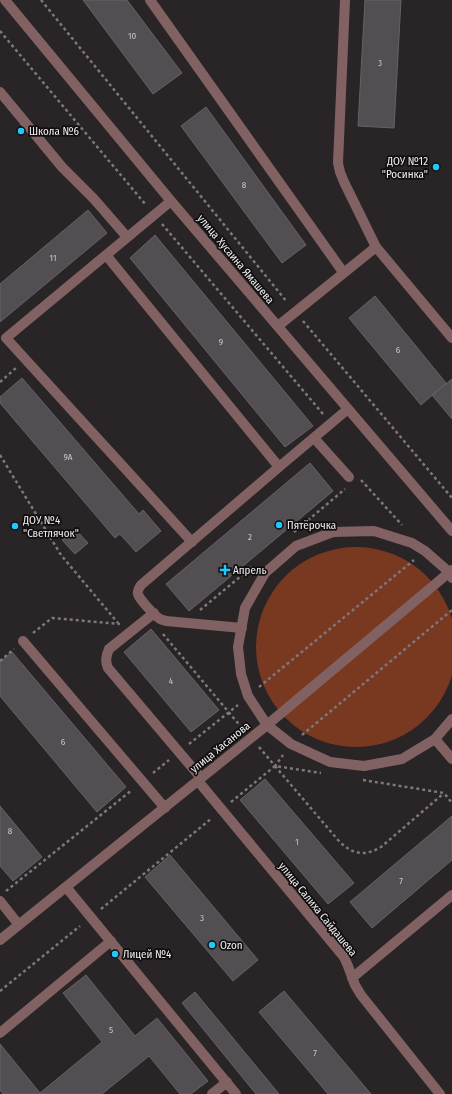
<svg xmlns="http://www.w3.org/2000/svg" width="452" height="1094" font-family="'Fira Sans Condensed',sans-serif">
<rect width="100%" height="100%" fill="#292426"/>
<!-- forest -->
<path fill="#793921" d="M256 647a100 100 0 1 1 200 0a100 100 0 1 1-200 0Z"/>
<!-- building -->
<path fill="#524e52" stroke="#676267" d="M83,0H127L182,73L153,94Z
M365,0H401L394,128L358,126Z
M206,107L306,245L282,263L181,126Z
M88,210L107,233L0,322V284Z
M155,235L313,426L285,447L130,258Z
M375,296L446,383L421,405L349,318Z
M22,378L139,514L143,510L161,531L136,552L120,534L115,538L0,403V397Z
M452,379V419L432,395Z
M310,463L333,491L189,611L166,584Z
M76,530L88,543L75,554L62,540Z
M151,629L219,710L191,732L124,652Z
M12,652L126,787L97,812L0,696V662Z
M265,779L354,883L328,904L240,800Z
M0,806L42,857L13,881L0,866Z
M452,816V860L372,928L350,902Z
M170,855L258,960L233,981L145,877Z
M86,975L135,1036L157,1018L208,1081L191,1094H180L149,1056L102,1094H3L0,1090V1044L40,1093L102,1042L63,993Z
M284,991L371,1094H328L259,1012Z
M195,992L279,1094H256L182,1003Z"/>
<g fill="none" stroke-linecap="round" stroke-linejoin="round">
<!-- path -->
<path stroke="#7d787a" stroke-width="2.5" stroke-dasharray="3 3" stroke-linecap="butt" d="M41,0L287,302
M0,31L146,205
M162,224L323,414
M303,321L452,498
M0,382L16,368
M0,455L61,555L118,623
M361,480L402,525
M294,532L345,489
M200,610L252,567
M33,633L52,618L120,624
M163,634L242,728
M0,661L14,649
M259,687L414,560
M302,735L452,610
M189,744L238,705
M259,747L275,766L283,755
M275,766L338,840C351,854 364,857 381,847L443,794
M153,773L169,760
M363,780L444,793L452,803
M231,802L275,766L321,773
M6,891L132,790
M101,909L212,818
M0,991L80,926"/>
<!-- minor -->
<path stroke="#826162" stroke-width="10" d="M5,0L171,201L452,531
M150,0L343,272
M0,92L62,167L94,199L127,237
M171,201L106,255L279,467L141,585C139,588 137,591 138,594C139,599 155,616 160,619C162,620 163,620 166,621L242,628
M376,247L452,338
M106,255L6,338L192,542
M278,326L376,247L344,182L340,172L338,163L345,0
M314,438L349,477
M279,467L348,409
M452,578L449,572L425,551L412,543L374,531L333,532L296,546L265,573L245,608L238,647L241,674L248,696L267,725L291,744L330,762L364,766L402,759L435,739L452,719
M154,613L109,649C106,656 105,661 108,668L201,778
M23,641L165,808
M435,739L452,759
M198,781L344,957L348,966L355,985L361,995L440,1094
M66,887L236,1094
M0,901L19,925
M0,940L267,725L452,570
M352,978L452,895
M0,1033L111,941
M212,1094L227,1082"/>
</g>
<!-- markers -->
<g fill="#20c9fd" stroke="#100e0f" stroke-width="1.5">
<circle cx="21" cy="131" r="4"/>
<circle cx="436" cy="167" r="4"/>
<circle cx="279" cy="525" r="4"/>
<circle cx="15" cy="526" r="4"/>
<path d="M223 564h4v4h4v4h-4v4h-4v-4h-4v-4h4z"/>
<circle cx="212" cy="945" r="4"/>
<circle cx="115" cy="954" r="4"/>
</g>
<g text-anchor="middle" stroke-width="3.5" stroke-linejoin="round" paint-order="stroke">
<!-- number labels -->
<g font-size="9" fill="#cbc7c9">
<text x="132" y="39">10</text>
<text x="380" y="66">3</text>
<text x="244" y="188">8</text>
<text x="53" y="261">11</text>
<text x="221" y="345">9</text>
<text x="398" y="353">6</text>
<text x="68" y="460">9А</text>
<text x="250" y="540">2</text>
<text x="171" y="684">4</text>
<text x="63" y="745">6</text>
<text x="10" y="834">8</text>
<text x="297" y="845">1</text>
<text x="401" y="884">7</text>
<text x="202" y="921">3</text>
<text x="111" y="1033">5</text>
<text x="315" y="1056">7</text>
</g>
<!-- poi labels -->
<g font-size="11" fill="#f3eff1" stroke="#100e0f" text-anchor="start">
<text x="29" y="135">Школа №6</text>
<text x="428" y="165" text-anchor="end">ДОУ №12<tspan x="428" dy="13">"Росинка"</tspan></text>
<text x="23" y="524">ДОУ №4<tspan x="23" dy="13">"Светлячок"</tspan></text>
<text x="287" y="529">Пятёрочка</text>
<text x="233" y="574">Апрель</text>
<text x="220" y="949">Ozon</text>
<text x="123" y="958">Лицей №4</text>
</g>
<!-- street labels -->
<g font-size="11" fill="#f3eff1" stroke="#100e0f">
<text transform="translate(236 259) rotate(50)" y="4">улица Хусаина Ямашева</text>
<text transform="translate(220 747) rotate(-39)" y="4">улица Хасанова</text>
<text transform="translate(318 909) rotate(51)" y="4">улица Салиха Сайдашева</text>
</g>
</g>
</svg>
